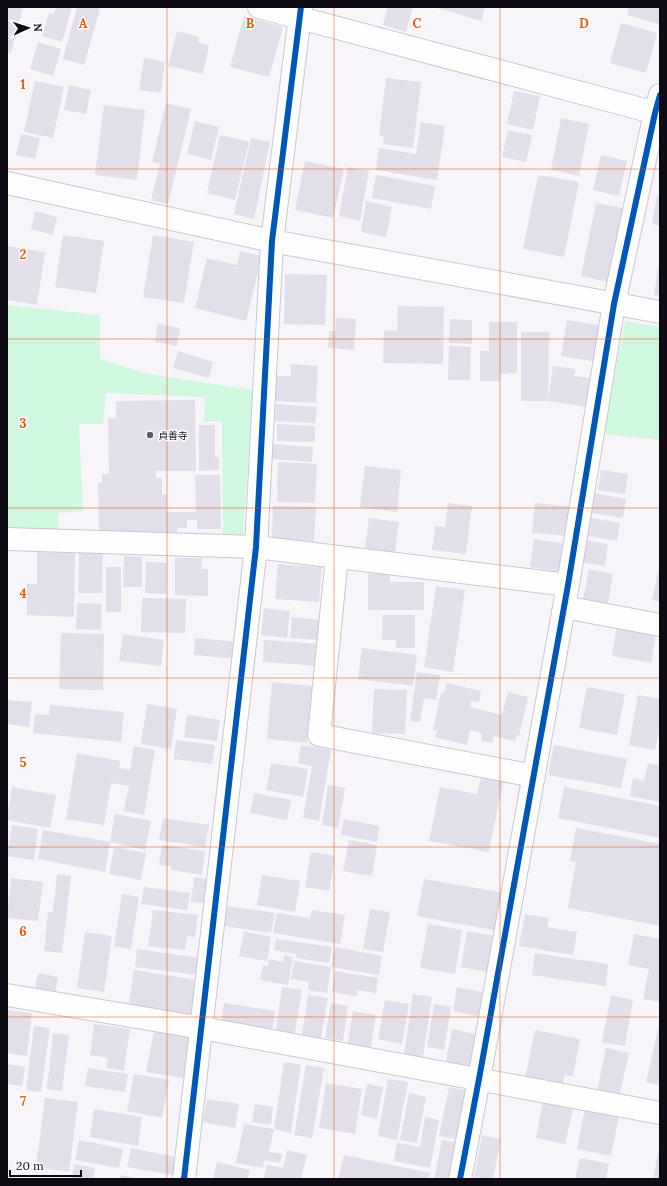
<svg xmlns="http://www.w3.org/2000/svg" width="667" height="1186" font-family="Lora,'Noto Sans JP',serif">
<rect width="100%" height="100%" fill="#f7f5fa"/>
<!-- green -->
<path fill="#d0f8de" d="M7,305L100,315V359L148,374L253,390L243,535L223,536L222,421L204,422L205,397L106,393L103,424H79L83,511L58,513V533L7,529Z
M625,321L660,327V440L603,434Z"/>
<!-- building -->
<path fill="#e2deea" d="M7,7H23L11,53L7,52Z
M56,7H72L62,42L42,36L49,13L54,14Z
M77,7H93L100,9L84,65L63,59Z
M388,7H413L406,32L383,25Z
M434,7H485L481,21Z
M629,7H660L659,24L627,15Z
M244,16L283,27L269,77L230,67Z
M621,23L657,33L646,73L610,63Z
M177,31L199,37L198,42L209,45L203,74L168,66Z
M38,42L61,49L53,76L30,69Z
M144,58L165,62L161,93L139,90Z
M386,78L421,82L413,148L383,144L384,136L379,135Z
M35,81L64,87L53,138L24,132Z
M69,85L91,90L86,114L64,110Z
M514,91L540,96L533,130L507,124Z
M166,103L191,109L168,204L151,200L160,164L152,162Z
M104,105L145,110L137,180L95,175Z
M561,118L589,124L579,176L551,170Z
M195,121L219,127L211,160L187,154Z
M421,122L445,126L437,180L376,170L379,148L416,154Z
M508,130L532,135L526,162L502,157Z
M21,134L40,138L35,159L16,155Z
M220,135L249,142L235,200L207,193Z
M251,138L270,142L254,219L234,214Z
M601,155L627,161L619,196L593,190Z
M305,161L344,169L333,218L295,210Z
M348,167L369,171L360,221L339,216Z
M376,175L435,186L431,209L372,198Z
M538,175L579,182L564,257L523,249Z
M657,195L660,196V226L652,224Z
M366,201L392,207L386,237L361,232Z
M596,203L623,208L608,282L581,276Z
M35,211L57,217L53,235L31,229Z
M63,235L104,241L96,293L55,287Z
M153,235L194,242L184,303L143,297Z
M7,246L45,252L37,305L7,300Z
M240,251L262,256L246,321L195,308L207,258L237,265Z
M658,267H660V296L654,295Z
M285,274L327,275L325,325L284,324Z
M398,306L444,307L443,364L383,363L384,330L397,331Z
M336,318L356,319L354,350L328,348L329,331H335Z
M450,319L472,320V344L449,343Z
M567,320L603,326L597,362L561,356Z
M489,322H517V373L500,374V381H480V351H489Z
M158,324L180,328L177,346L155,342Z
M521,332H549L548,401L553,366L576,369L574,376L591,378L588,407L548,401H521Z
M449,346L471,347L470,380H448Z
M178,351L213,362L209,378L173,368Z
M291,364L318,366L316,403L275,401L276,376H291Z
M195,400L196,471H156V478H162V494H167V512H196L195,475H220L221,529H197V520H187V528H177V533L99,534L98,483H102V474H109L108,418H116V401Z
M276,404L317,407L315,423L275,421Z
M277,424L315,426V442L277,441Z
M199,425H215V457H219V470L199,471Z
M273,444L313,447L312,462L272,459Z
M278,462L317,464L315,503L277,502Z
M365,466L401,470L397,512L360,507Z
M601,470L628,474L625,494L598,490Z
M594,493L626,499L623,518L591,513Z
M448,503L472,506L466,554L432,550L435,526L445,527Z
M535,503L572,507L569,536L532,533Z
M273,506L316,507L314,542L272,540Z
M369,518L399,522L395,552L365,548Z
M591,518L620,523L617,541L587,536Z
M534,539L567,544L563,572L530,567Z
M585,540L608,544L605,566L581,562Z
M37,552L75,553L74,617L27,615V584H37Z
M79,553H103L102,593H78Z
M124,556L142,557V587H123Z
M175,558H202L201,569H208V596L175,595Z
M146,562L167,563L166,594L145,593Z
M278,564L322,567L319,602L275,599Z
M106,567H121V612H106Z
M659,567H660V602L652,600Z
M589,569L613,574L608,603L583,599Z
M390,573V582H424V610H368V574Z
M436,586L465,590L453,672L424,667Z
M142,598L186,599L185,633L141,632Z
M77,603L102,604L101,630L76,629Z
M264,608L290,611L287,638L261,635Z
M383,615H415V648H396V640H382Z
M292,617L321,620L319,640L290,638Z
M617,626L656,634L651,663L612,656Z
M61,633L104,634L103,690L59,689Z
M123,634L164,640L161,666L119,661Z
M195,638L240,642L238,659L194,655Z
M264,640L321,644L320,666L263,662Z
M362,648L417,655L413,686L358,679Z
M417,672L440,675L436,700L424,698L420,722L410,721Z
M272,682L312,686L307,743L267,739Z
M447,683L481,691L479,702L471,701L470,707L502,715L508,692L528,697L519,736H517L515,741L494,736L492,743L481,741L482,733L470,730L467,745L435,737L437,731L433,730L441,693H444Z
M587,687L625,694L617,735L579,728Z
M374,689L407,690L405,734L372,733Z
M638,695L660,699V725L655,750L629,745Z
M7,700L32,702L29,727L7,724Z
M147,704L177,709L171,749L141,744Z
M50,705L124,712L121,742L33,733L35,714L49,715Z
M187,715L220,720L217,741L184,737Z
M176,740L215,745L212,764L174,759Z
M301,745L331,750L319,821L303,818L312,766L298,763Z
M554,745L627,759L621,788L548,775Z
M134,746L155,750L144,815L124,811L129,786L111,783L104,825L66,819L77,753L120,761L119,768L130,770Z
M271,763L308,769L303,797L266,790Z
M648,763L660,765V802L630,796L633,778L644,781Z
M481,778L503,782L489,852L429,841L440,787L477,794Z
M328,785L345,788L338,828L322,825Z
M12,787L56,795L50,828L7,820Z
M564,787L660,806V838L558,818Z
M254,793L291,800L287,820L250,813Z
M115,814L151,821L145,850L110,842L105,872L38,859L43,830L110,842Z
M163,818L209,825L205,847L159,840Z
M344,819L379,826L377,842L341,835Z
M12,825L38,829L34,860L7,856Z
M576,828L660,844V926L568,908L576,862L570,861Z
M349,840L377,845L372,876L343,871Z
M162,845L205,851L202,875L171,870V866L159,865Z
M114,847L146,853L141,880L109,874Z
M311,852L335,856L329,891L305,887Z
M57,874L71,876L62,953L44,951L48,912H53Z
M262,875L300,881L295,912L257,905Z
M194,877L213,879L210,904L191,902Z
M11,878L43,882L38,921L7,918Z
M424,879L505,893L498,931L417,916Z
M144,887L190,893L187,910L141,904Z
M122,894L139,897L131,949L114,946Z
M227,906L275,913L271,933L224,926Z
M370,909L390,912L383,952L363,949Z
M153,910L198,915L195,937L187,936L185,950L148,946Z
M312,910L345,915L340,944L273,933L277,913L310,918Z
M525,914L549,918L547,927L577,932L573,955L519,946Z
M428,924L462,930L455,974L420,968Z
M244,931L271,937L267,961L239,956Z
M467,931L495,936L488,972L461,967Z
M85,932L112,936L104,992L77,988Z
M634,934L660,939V1002L643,999L649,969L628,965Z
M276,939L332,947L329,963L296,958V954L274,950Z
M335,947L382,956L379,975L331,967Z
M137,949L200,958L197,975L135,967Z
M535,953L608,964L606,986L532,975Z
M284,955L293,957L288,985L260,980L263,965L268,966L269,959L283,962Z
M294,961L331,967L327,993L308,990L309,982L291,979Z
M134,970L198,980L192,1018L128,1009Z
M335,971L378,978L376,993L357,990V996L332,992Z
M38,973L58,977L55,997L34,994Z
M282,987L302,990L294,1038L275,1035Z
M457,987L486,993L482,1017L453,1011Z
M413,994L432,997L423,1057L404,1054Z
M308,995L328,998L320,1044L301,1041Z
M611,995L633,1000L625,1046L602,1042Z
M385,1000L409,1004L402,1044L378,1039Z
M224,1003L275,1011L272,1032L221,1023Z
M331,1003L348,1006L343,1041L325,1038Z
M434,1004L451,1007L444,1050L427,1047Z
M7,1010L32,1013L27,1056L7,1053Z
M353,1011L376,1015L370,1052L347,1048Z
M94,1024L130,1029L124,1071L106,1068L108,1058L90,1055Z
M659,1025H660V1085L646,1082Z
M34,1026L50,1028L41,1092L26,1090Z
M452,1029L480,1035L473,1071L445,1066Z
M535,1030L580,1039L573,1076L565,1075L562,1086L525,1079Z
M154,1031L191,1037L184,1078L146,1072Z
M53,1033L69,1035L62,1091L47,1089Z
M606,1048L629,1053L619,1097L597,1092Z
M284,1062L301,1065L291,1133L274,1129Z
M7,1064L25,1067L22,1086L7,1084Z
M306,1065L324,1068L312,1138L294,1135Z
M88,1068L128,1074L125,1092L85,1086Z
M134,1074L169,1080L162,1118L127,1111Z
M388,1079L408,1082L397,1140L378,1136Z
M326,1083L362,1089L355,1134L319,1128Z
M367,1084L383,1087L377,1119L361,1115Z
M449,1087L470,1091L461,1140L439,1136Z
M409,1093L426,1097L417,1143L400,1140Z
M45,1098L78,1102L69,1172L36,1167Z
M207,1099L239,1104L235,1128L203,1122Z
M543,1102L573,1109L565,1144L536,1138Z
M255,1104L273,1107L271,1125L252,1122Z
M585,1108L619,1115L611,1156L577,1149Z
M94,1109L142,1117L138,1146L90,1137Z
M425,1117L439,1120L430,1168L394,1161L397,1143L420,1147Z
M244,1124L274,1129L269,1152L282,1154L280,1163L264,1160L263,1168L236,1163Z
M482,1135L501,1139L493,1179L474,1177Z
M79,1140L123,1149L119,1168L75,1160Z
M442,1140L459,1143L452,1179H434Z
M659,1147L660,1179H653Z
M131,1148L176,1157L173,1175L127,1167Z
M287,1150L307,1155L301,1179H263L267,1165L283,1168Z
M344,1155L430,1173L428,1179H338Z
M580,1158L609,1164L606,1179H575Z
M217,1162L250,1170L248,1179H213Z
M74,1164L95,1168L93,1179H72Z
M121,1175L136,1178V1179H120Z"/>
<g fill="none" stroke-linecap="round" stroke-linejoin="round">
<!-- minor casing -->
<g stroke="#cac7d0" stroke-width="24">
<path id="minor" d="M259,7L660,114
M7,183L272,241L660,312
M7,539L256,547L568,585
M337,557L319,735L534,776
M564,607L660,625
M7,995L202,1028L660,1113
M184,1179L256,547L272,241L301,7
M460,1179L479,1079L568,585L614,304L655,113L660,95"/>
</g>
<!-- minor -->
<use href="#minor" stroke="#fefefe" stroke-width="22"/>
<!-- cycleway casing -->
<g stroke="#fff" stroke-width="8">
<path id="cycleway" d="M184,1179L256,547L272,241L301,7
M460,1179L479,1079L568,585L614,304L655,113L660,95"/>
</g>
<!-- cycleway -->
<use href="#cycleway" stroke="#0057b8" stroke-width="6"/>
</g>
<!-- grid -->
<path fill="none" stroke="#e8590c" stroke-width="1" stroke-opacity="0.55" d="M167,7V1179M334,7V1179M500,7V1179M7,169H660M7,339H660M7,508H660M7,678H660M7,847H660M7,1017H660"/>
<!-- markers -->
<circle fill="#605d65" stroke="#fff" stroke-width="1.5" cx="150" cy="435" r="4"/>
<g text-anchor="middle" stroke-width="3" stroke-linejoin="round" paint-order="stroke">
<!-- poi labels -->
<g font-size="10" fill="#0e0b15" stroke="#fff" text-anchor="start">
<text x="158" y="439">貞善寺</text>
</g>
</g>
<g font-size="13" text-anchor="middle" font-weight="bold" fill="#e8590c" stroke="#fff" stroke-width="3" stroke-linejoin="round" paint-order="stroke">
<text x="83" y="28">A</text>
<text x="250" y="28">B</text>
<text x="417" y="28">C</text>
<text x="584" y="28">D</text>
<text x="23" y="89">1</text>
<text x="23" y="259">2</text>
<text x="23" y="428">3</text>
<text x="23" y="598">4</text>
<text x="23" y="767">5</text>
<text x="23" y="936">6</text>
<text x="23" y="1106">7</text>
</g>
<!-- border -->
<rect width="667" height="1186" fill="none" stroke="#0e0b15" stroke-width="16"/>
<!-- north arrow -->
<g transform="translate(28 28) rotate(87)" stroke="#ffffff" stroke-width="3" paint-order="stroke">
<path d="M0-3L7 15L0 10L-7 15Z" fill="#0e0b15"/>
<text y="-6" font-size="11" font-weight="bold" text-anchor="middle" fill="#0e0b15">N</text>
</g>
<!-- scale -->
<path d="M10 1170v6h71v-6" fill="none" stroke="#0e0b15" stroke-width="2"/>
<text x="16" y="1170" font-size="12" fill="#0e0b15" stroke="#ffffff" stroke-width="3" paint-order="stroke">20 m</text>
</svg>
